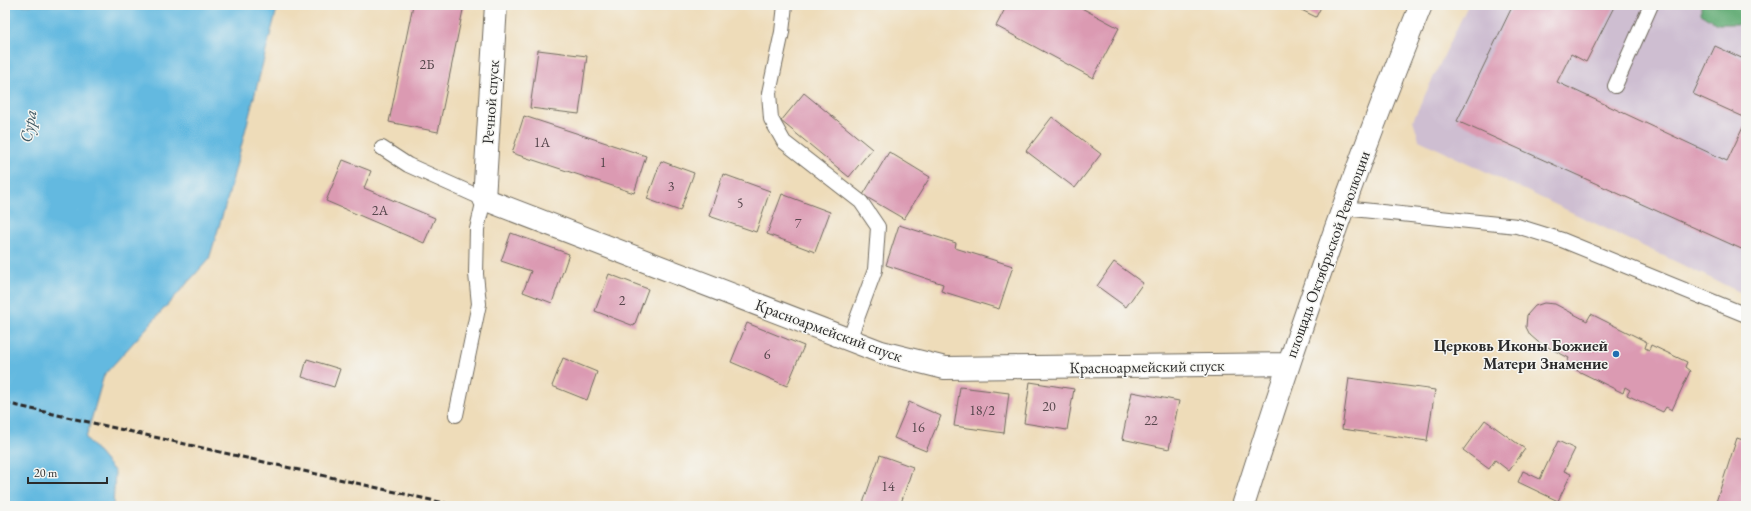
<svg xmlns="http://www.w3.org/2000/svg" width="1751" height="511" font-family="'EB Garamond',serif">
<rect width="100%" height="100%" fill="#f6f6f2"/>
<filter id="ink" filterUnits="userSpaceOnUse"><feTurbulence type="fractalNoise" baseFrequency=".025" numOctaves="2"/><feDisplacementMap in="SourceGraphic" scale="8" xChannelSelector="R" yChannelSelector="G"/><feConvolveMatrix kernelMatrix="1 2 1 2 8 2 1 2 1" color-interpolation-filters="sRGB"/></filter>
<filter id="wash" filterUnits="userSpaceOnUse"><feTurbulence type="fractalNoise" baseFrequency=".012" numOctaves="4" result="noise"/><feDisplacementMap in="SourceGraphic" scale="16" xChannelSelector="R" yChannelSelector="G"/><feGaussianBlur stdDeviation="0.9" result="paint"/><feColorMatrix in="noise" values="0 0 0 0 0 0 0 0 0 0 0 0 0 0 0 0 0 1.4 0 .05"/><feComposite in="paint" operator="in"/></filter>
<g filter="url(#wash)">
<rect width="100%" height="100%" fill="#eedcb9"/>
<!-- industrial -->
<path fill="#cebed1" d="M1468,5H1746V295L1419,140L1413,120Z"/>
<!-- forest -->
<path fill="#62ac74" stroke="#466c50" d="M1701,5H1746V27L1742,24H1718L1701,14Z"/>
<!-- water -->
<path fill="#64b9e0" stroke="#487286" d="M5,5H278L228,197L209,259L104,375L86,438L115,472L113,506H5Z"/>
<g id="blocks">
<!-- building -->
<path fill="#db9ab2" d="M413,5H464L438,132L389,122Z
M1007,5H1076L1119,28L1093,78L996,26Z
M1291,5H1322L1316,17Z
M1513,5H1615L1586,62L1571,54L1557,82L1727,161L1746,121V251L1457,121Z
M1715,46L1746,60V118L1693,94Z
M538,50L587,56L579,114L530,108Z
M804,93L872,149L849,177L781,121Z
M524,116L646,156L634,193L512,153Z
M1052,117L1101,154L1075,188L1026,151Z
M889,152L930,177L904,219L863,195Z
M343,160L371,171L364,188L435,218L424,243L326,201Z
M661,161L694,173L680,211L647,199Z
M723,174L770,191L756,232L709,216Z
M782,194L830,212L815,252L767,234Z
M899,225L956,243L955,248L1013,266L999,309L941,291L943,284L886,265Z
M511,233L569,254L552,303L523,292L531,271L501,261Z
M1114,262L1143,283L1126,307L1097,286Z
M609,274L648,289L634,326L595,311Z
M1544,303L1555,304L1587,321L1591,314L1647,342L1645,348L1649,350L1651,345L1687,362L1685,367L1690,371L1672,410L1666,407L1663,412L1627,395L1630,390L1625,387L1623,393L1566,365L1569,358L1538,342L1530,335L1526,327L1527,315L1535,306Z
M747,323L804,346L787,386L731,362Z
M563,358L597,372L587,400L552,386Z
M307,359L340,369L334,387L302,377Z
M1349,378L1435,390L1427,441L1342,429Z
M1030,382L1074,389L1067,430L1024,423Z
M960,387L1009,393L1004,433L954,426Z
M1132,392L1179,401L1169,449L1122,439Z
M909,402L941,416L926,451L894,438Z
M1485,420L1525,449L1509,471L1495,460L1489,469L1463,450Z
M1737,438L1746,441V506H1719L1715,505Z
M1558,441L1575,449L1564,471L1571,474L1558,501L1518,482L1523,471L1540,479Z
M880,455L913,467L900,506H862Z"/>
</g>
</g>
<g filter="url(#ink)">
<use href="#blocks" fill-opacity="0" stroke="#6f695d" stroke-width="1"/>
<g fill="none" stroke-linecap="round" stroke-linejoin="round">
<!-- lane casing -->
<g stroke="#6f695d" stroke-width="16">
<path id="lane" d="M785,5L782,32L769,93L771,119L784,142L861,202L878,227L875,270L849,340
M1615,86L1651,5
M382,148L408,165L484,199L477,229L476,274L479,304L456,415
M1343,208L1517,226L1562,240L1746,315"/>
</g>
<!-- street casing -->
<g stroke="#6f695d" stroke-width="24">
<path id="street" d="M496,5L484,199L881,352L945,368L1288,364
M1243,506C1296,337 1354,169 1421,5"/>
</g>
<!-- lane -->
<use href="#lane" stroke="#fff" stroke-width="14"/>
<!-- street -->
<use href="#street" stroke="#fff" stroke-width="22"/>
<!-- rail -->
<path stroke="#2b2b2b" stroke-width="3" stroke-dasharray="6 3" stroke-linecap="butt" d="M5,403L457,506"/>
</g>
</g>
<!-- markers -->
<circle fill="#1f6fb2" stroke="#f6f6f2" stroke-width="1.5" cx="1616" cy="354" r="4"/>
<g text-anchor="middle" stroke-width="3" stroke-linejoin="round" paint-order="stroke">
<!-- number labels -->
<g font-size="14" fill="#57474d">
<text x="427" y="69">2Б</text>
<text x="542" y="147">1А</text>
<text x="603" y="167">1</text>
<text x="671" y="191">3</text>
<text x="740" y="208">5</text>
<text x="380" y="215">2А</text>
<text x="798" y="228">7</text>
<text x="622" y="305">2</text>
<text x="767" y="359">6</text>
<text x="1049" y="411">20</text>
<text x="982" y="415">18/2</text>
<text x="1151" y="425">22</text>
<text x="918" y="432">16</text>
<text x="888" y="491">14</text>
</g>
<!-- street labels -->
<g font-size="16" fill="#2b2b2b" stroke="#f6f6f2">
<text transform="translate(490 102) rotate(-86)" y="6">Речной спуск</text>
<text transform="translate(1327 254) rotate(-70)" y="6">площадь Октябрьской Революции</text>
<text transform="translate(829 330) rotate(20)" y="6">Красноармейский спуск</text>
<text transform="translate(1147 366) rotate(-1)" y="6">Красноармейский спуск</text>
</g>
<!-- poi labels -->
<g font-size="16" font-weight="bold" fill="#2b2b2b" stroke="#f6f6f2" text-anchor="end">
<text x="1608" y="351">Церковь Иконы Божией<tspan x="1608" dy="18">Матери Знамение</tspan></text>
</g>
<!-- water labels -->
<g font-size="17" font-style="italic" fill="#3c5661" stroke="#f6f6f2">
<text transform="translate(28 126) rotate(-81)" y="6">Сура</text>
</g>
</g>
<!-- margin -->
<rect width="1751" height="511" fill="none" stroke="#f6f6f2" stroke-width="20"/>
<!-- scale -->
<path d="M28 477v6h79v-6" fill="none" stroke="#2b2b2b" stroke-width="2"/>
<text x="34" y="477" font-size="12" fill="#2b2b2b" stroke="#f6f6f2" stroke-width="3" paint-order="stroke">20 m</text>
</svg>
